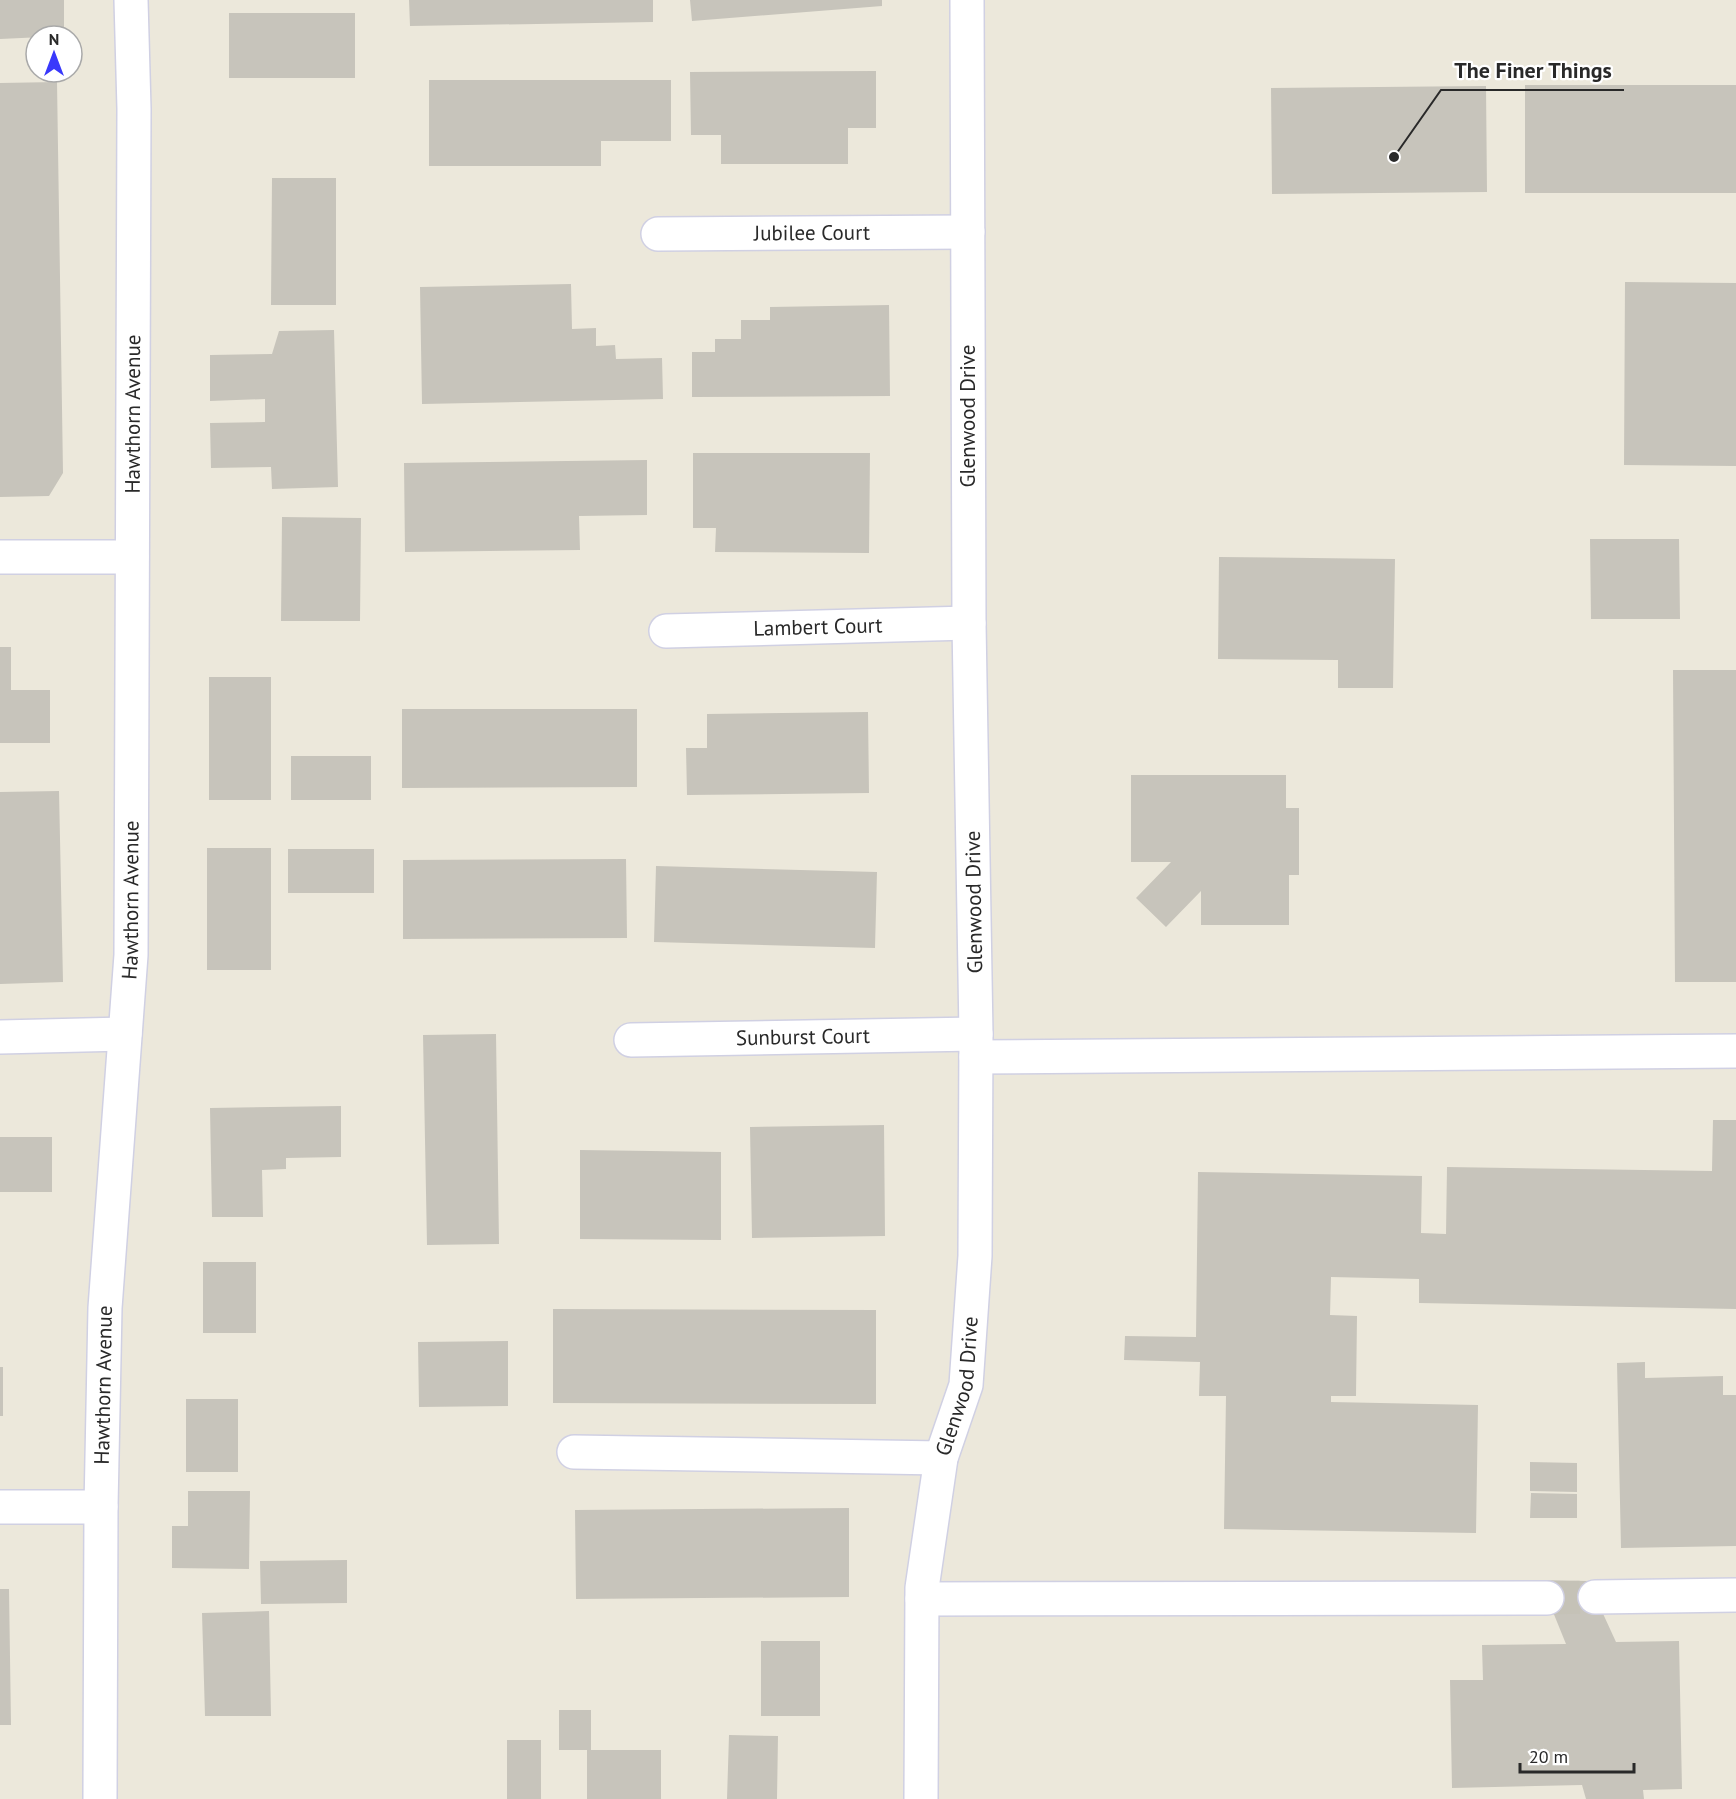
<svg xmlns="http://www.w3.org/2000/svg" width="1736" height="1799" font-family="'PT Sans',sans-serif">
<rect width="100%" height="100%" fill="#ece8db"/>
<!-- building -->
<path fill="#c7c4bb" d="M0,0H64V36L0,39Z
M409,0H653V22L410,26Z
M690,0H882V6L692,21Z
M229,13H355V78H229Z
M876,71V128H848V164H721V135H691L690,72Z
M429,80H671V141H601V166H429Z
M57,82L63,473L49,496L0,497V83Z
M1525,85H1736V193H1525Z
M1486,86L1487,192L1272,194L1271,88Z
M272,178H336V305H271Z
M1625,282L1736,283V466L1624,465Z
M571,284L572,329L596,328V346L615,345L616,359L662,358L663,399L422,404L420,287Z
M889,305L890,396L692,397V352H715V339H741V320H770V307Z
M334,330L338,487L272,489L271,467L211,468L210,423L265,422V399L210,401V355L272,354L279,331Z
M693,453H870L869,553L715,552L716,528H693Z
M647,460V515L579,516L580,550L405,552L404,463Z
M282,517L361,518L360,621H281Z
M1590,539H1679L1680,619H1591Z
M1219,557L1395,559L1393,688H1338V660L1218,659Z
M0,647H11V690H50V743H0Z
M1673,670H1736V982H1675Z
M209,677H271V800H209Z
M402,709H637V787L402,788Z
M868,712L869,793L687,795L686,748H707V714Z
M291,756H371V800H291Z
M1131,775H1286V808H1299V875H1289V925H1201V891L1166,927L1136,898L1171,862H1131Z
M59,791L63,982L0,984V792Z
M207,848H271V970H207Z
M288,849H374V893H288Z
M626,859L627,938L403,939V860Z
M656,866L877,872L875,948L654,942Z
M496,1034L499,1244L427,1245L423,1035Z
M341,1106V1157L286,1158V1169L262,1170L263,1217H212L210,1108Z
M1713,1120H1736V1309L1419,1303V1279L1331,1277L1330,1315L1357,1316L1356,1396H1331V1402L1478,1405L1476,1533L1224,1529L1226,1396H1199L1200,1362L1124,1360L1125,1336L1196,1337L1198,1172L1422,1176L1421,1233L1446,1234L1447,1167L1712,1171Z
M884,1125L885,1236L752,1238L750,1127Z
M0,1137H52V1192H0Z
M580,1150L721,1152V1240L580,1239Z
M203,1262H256V1333H203Z
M553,1309L876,1310V1404L553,1403Z
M508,1341V1406L419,1407L418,1342Z
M1645,1362V1378L1723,1376V1395H1736V1546L1621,1548L1617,1363Z
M0,1367H3V1416H0Z
M186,1399H238V1472H186Z
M1530,1462L1577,1463V1492L1530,1491Z
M188,1491H250L249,1569L172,1568V1526H188Z
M1531,1493L1577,1494V1518H1530Z
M849,1508V1597L576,1599L575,1510Z
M347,1560V1603L261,1604L260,1561Z
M1540,1580L1588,1581L1616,1642L1679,1641L1682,1789L1643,1790L1644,1799H1586L1582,1785L1452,1788L1450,1680H1483L1482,1645L1566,1644Z
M0,1589H9L11,1725H0Z
M269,1611L271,1716H205L202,1613Z
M761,1641H820V1716H761Z
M559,1710H591V1750H661V1799H587V1750H559Z
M729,1735L778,1736L777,1799H727Z
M507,1740H541V1799H507Z"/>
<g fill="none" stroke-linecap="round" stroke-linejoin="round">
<!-- minor-tunnel -->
<path stroke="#c5c2b7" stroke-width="33" stroke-dasharray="33 16" stroke-linecap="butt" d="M1547,1598L1595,1597"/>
<!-- minor casing -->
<g stroke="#d0d0e3" stroke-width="36">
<g id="minor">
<path id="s1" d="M658,234L968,232"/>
<path d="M0,557H132"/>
<path id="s2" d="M666,631L969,623"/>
<path d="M0,1037L125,1034"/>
<path id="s3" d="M631,1040L976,1034"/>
<path d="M976,1057L1736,1051"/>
<path d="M574,1452L941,1458"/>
<path d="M0,1507H101"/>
<path d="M1595,1597L1736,1595"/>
<path d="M922,1599L1547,1598"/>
<path id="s4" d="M100,1799L101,1507L105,1308L131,955L134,109L131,0"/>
<path id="s5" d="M921,1799L922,1588L941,1458L966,1385L975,1256L976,1034L969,623L967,0"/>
</g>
</g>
<!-- minor -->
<use href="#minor" stroke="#fff" stroke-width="33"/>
</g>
<g text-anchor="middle" stroke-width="4.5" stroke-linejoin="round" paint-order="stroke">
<!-- street labels -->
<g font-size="21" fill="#292929" stroke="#fff">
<text dy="7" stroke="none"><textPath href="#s1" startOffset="154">Jubilee Court</textPath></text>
<text dy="7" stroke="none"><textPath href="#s4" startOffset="1386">Hawthorn Avenue</textPath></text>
<text transform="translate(968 416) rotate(-90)" y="7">Glenwood Drive</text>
<text dy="7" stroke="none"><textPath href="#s2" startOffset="152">Lambert Court</textPath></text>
<text dy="7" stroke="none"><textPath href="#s4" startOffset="900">Hawthorn Avenue</textPath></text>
<text transform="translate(974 902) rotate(-91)" y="7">Glenwood Drive</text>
<text dy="7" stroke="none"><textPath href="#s3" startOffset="172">Sunburst Court</textPath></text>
<text dy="7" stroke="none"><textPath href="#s4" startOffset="414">Hawthorn Avenue</textPath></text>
<text dy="7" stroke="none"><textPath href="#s5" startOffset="417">Glenwood Drive</textPath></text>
</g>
</g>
<!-- callouts -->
<path fill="none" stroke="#292929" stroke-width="2" d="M1394 157L1441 90H1624"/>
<circle fill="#292929" stroke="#fff" stroke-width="2" cx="1394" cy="157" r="6"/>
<g font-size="22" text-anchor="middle" font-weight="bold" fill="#292929" stroke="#fff" stroke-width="4.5" stroke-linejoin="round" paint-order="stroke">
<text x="1533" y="78">The Finer Things</text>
</g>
<!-- north arrow -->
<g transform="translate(54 54)"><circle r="28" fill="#ffffff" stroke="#a9a9a9" stroke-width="1.5"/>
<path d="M0-4.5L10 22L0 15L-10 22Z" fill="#3938fb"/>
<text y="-9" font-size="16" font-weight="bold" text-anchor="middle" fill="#292929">N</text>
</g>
<!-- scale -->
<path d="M1520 1763v9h114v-9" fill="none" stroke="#292929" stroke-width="3"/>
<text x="1529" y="1763" font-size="18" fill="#292929" stroke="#ffffff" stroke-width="4.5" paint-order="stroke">20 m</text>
</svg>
